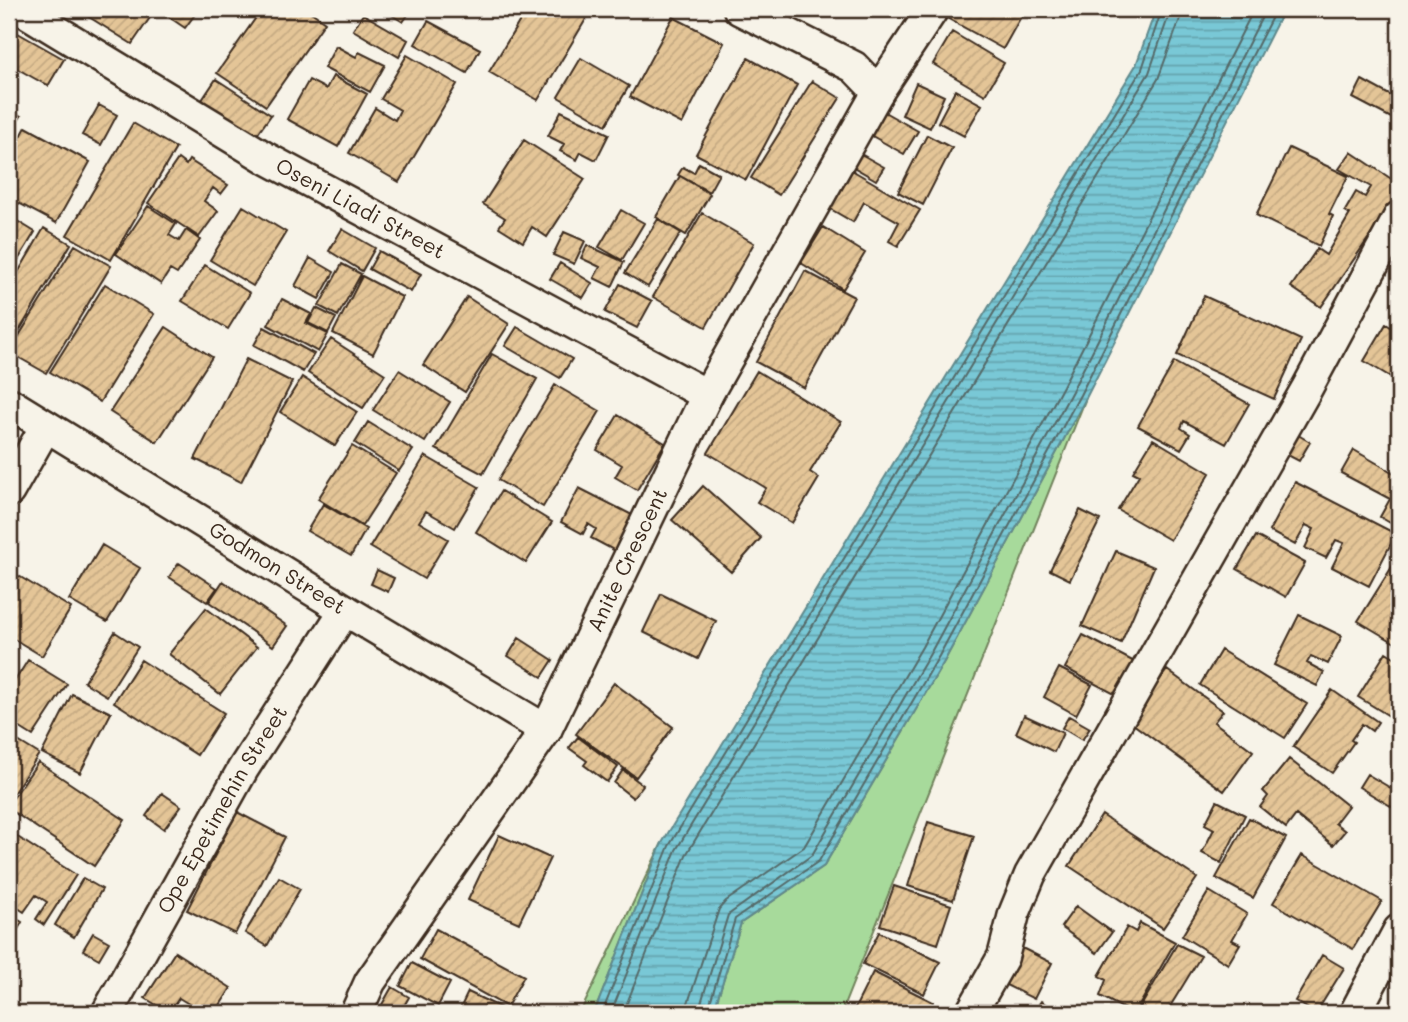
<svg xmlns="http://www.w3.org/2000/svg" width="1408" height="1022" font-family="Mali,sans-serif">
<defs>
<pattern id="water-rules" width="6" height="5" patternUnits="userSpaceOnUse" patternTransform="scale(1.75)"><rect width="6" height="5" fill="#79c8d6"/><path d="M0 2.5h6" fill="none" stroke="#64a3ad"/></pattern>
<pattern id="building-hatch" width="6" height="6" patternUnits="userSpaceOnUse" patternTransform="scale(1.75)"><rect width="6" height="6" fill="#e4c597"/><path d="M-1 1l2-2M0 6l6-6M5 7l2-2" fill="none" stroke="#c4a982"/></pattern>
</defs>
<rect width="100%" height="100%" fill="#f7f3e8"/>
<filter id="ink" filterUnits="userSpaceOnUse"><feTurbulence type="fractalNoise" baseFrequency=".0143" numOctaves="2"/><feDisplacementMap in="SourceGraphic" scale="14" xChannelSelector="R" yChannelSelector="G"/><feConvolveMatrix kernelMatrix="1 2 1 2 8 2 1 2 1" color-interpolation-filters="sRGB"/></filter>
<g filter="url(#ink)">
<!-- grass -->
<path fill="#a7da9b" stroke="#71825c" stroke-width="2" d="M1086,398L841,1013H713L741,923L824,866L945,660Z
M662,843L594,1013H580Z"/>
<!-- water -->
<path fill="url(#water-rules)" stroke="#60898c" stroke-width="2" d="M1156,9H1284L1086,398L945,660L824,866L741,923L713,1013H594L662,843L1136,65Z"/>
<g fill="none" stroke-linecap="round" stroke-linejoin="round">
<!-- shore -->
<path stroke="#546968" stroke-width="2" d="M602,1013L669,846L1142,69L1162,9
M611,1013L676,850L1149,73L1171,9
M623,1013L686,855L1158,79L1180,19L1182,9
M687,1013L688,1003L719,909L726,901L804,847L922,647L1063,386L1254,9
M698,1013L728,915L812,855L931,652L1072,391L1266,9
M707,1013L735,919L819,861L939,656L1080,395L1276,9"/>
</g>
<!-- building -->
<path fill="url(#building-hatch)" stroke="#3b2a1e" stroke-width="2" d="M83,9H156L132,44L81,12Z
M170,9H199L185,28L166,15Z
M262,9H307L325,22L266,106L217,73Z
M382,9H412L403,22Z
M527,9H592L538,100L489,72Z
M952,9H1015L1023,13L1003,49L947,18Z
M363,14L408,40L399,57L353,30Z
M673,17L724,43L682,124L630,97Z
M428,21L480,49L467,73L415,44Z
M9,28L64,59L48,86L9,64Z
M952,32L1004,63L985,95L933,64Z
M336,46L356,57L359,52L385,65L370,92L324,68Z
M407,55L457,84L399,182L349,153L375,108L395,120L400,110L381,99Z
M581,58L629,86L606,125L558,97Z
M748,58L797,85L746,180L696,154Z
M333,76L367,94L338,147L287,119L309,80L326,89Z
M216,79L271,115L254,139L200,103Z
M1362,80L1399,100V122L1353,98Z
M812,81L840,98L779,195L751,178Z
M916,83L944,96L930,128L902,115Z
M955,90L982,105L964,136L938,122Z
M99,105L117,115L101,145L82,135Z
M9,109L21,116L9,136Z
M879,109L918,131L904,154L865,132Z
M561,111L609,134L596,160L581,152L577,160L560,151L564,144L548,136Z
M133,123L176,148L111,260L67,235Z
M26,127L90,162L56,223L9,198V158Z
M927,135L952,148L923,205L898,192Z
M524,140L585,179L547,237L532,227L523,242L499,227L505,218L483,204Z
M1289,148L1348,176L1329,214L1333,216L1319,246L1256,215Z
M1351,152L1399,184V194L1321,307L1291,287L1317,249L1326,255L1350,214L1345,211L1356,192L1365,197L1371,187L1339,169Z
M859,153L884,167L876,180L852,166Z
M178,159L186,165L189,160L228,185L221,194L213,188L204,201L218,211L199,237L148,203Z
M699,163L719,174L709,192L678,175L683,167L694,173Z
M850,169L920,210L898,246L889,241L899,222L864,202L853,222L827,207Z
M680,176L710,194L686,235L656,217Z
M148,206L176,224L169,235L179,241L186,230L200,240L177,274L170,270L161,284L116,254Z
M243,206L286,232L253,286L210,260Z
M621,210L644,223L622,260L599,247Z
M702,213L754,243L706,327L653,297Z
M9,216L35,232L9,275Z
M658,219L681,233L648,287L625,273Z
M823,227L865,253L843,289L801,263Z
M44,228L71,244L9,348V288Z
M342,229L375,248L362,271L329,251Z
M564,232L585,241L574,264L553,255Z
M75,245L111,266L46,373L9,352Z
M587,245L624,262L612,287L594,278L600,267L581,258Z
M379,251L421,274L411,292L369,269Z
M310,258L334,272L319,299L295,286Z
M560,263L592,283L583,298L550,279Z
M342,264L361,274L338,316L319,306Z
M205,265L250,293L228,329L182,301Z
M805,271L854,297L804,388L756,362Z
M362,276L402,297L373,354L333,333Z
M105,284L154,314L100,402L50,372Z
M620,284L652,301L637,328L605,312Z
M1204,296L1301,340L1274,399L1177,355Z
M467,297L509,324L465,392L423,365Z
M282,299L311,314L306,323L328,334L318,352L268,325Z
M316,308L336,318L328,333L308,323Z
M1386,324L1399,332V382L1364,361Z
M166,327L212,357L157,442L110,412Z
M264,327L314,354L303,372L254,345Z
M517,327L572,359L560,378L505,346Z
M331,339L385,374L363,408L308,373Z
M492,354L537,379L483,474L436,449Z
M246,359L292,382L241,482L195,459Z
M1174,362L1249,404L1226,444L1184,421L1181,428L1190,434L1181,449L1138,426Z
M399,370L450,402L425,442L373,410Z
M757,371L841,422L810,472L819,478L792,523L757,502L766,488L708,453Z
M302,377L357,412L335,446L280,412Z
M555,385L600,411L543,507L498,480Z
M618,415L665,443L637,490L615,477L622,465L597,450Z
M368,422L413,450L399,471L355,443Z
M1293,432L1310,442L1299,461L1282,452Z
M1153,439L1210,473L1170,540L1118,510L1139,475L1133,472Z
M352,446L396,473L362,526L318,499Z
M1354,450L1399,476V528L1380,517L1390,499L1341,473Z
M425,456L479,487L455,528L426,511L419,522L448,539L424,579L370,547Z
M1295,482L1396,534L1369,586L1332,567L1344,543L1336,540L1326,558L1305,548L1314,529L1306,525L1295,545L1269,531Z
M703,486L761,538L731,572L672,520Z
M579,488L638,518L619,553L591,538L596,529L588,524L583,534L561,522Z
M501,491L552,522L526,563L476,532Z
M323,504L366,529L351,556L307,531Z
M1080,510L1100,520L1070,580L1050,570Z
M1256,536L1305,563L1286,597L1237,569Z
M102,545L140,568L107,622L69,600Z
M1116,551L1154,567L1121,643L1082,626Z
M1395,562L1399,564V587L1395,594L1399,596V637L1395,643L1358,621Z
M179,563L217,588L207,602L169,577Z
M9,570L71,608L42,656L9,636Z
M377,570L394,578L388,592L371,584Z
M223,581L287,626L273,646L209,602Z
M661,594L716,621L698,659L643,632Z
M206,608L257,647L220,694L169,654Z
M1299,615L1342,636L1328,664L1311,656L1307,663L1324,672L1317,686L1274,665Z
M115,632L138,647L107,696L84,682Z
M1083,635L1144,667L1126,700L1065,668Z
M519,638L553,660L542,677L508,656Z
M1221,650L1307,704L1285,738L1200,685Z
M1386,652L1399,660V722L1358,697Z
M28,660L67,684L33,736L9,721V690Z
M141,660L224,713L197,755L114,702Z
M1059,668L1092,685L1076,715L1044,697Z
M1167,670L1223,711L1214,722L1253,751L1224,791L1129,721Z
M614,683L673,727L636,777L576,734Z
M1332,690L1378,722L1372,731L1362,724L1351,740L1354,742L1332,773L1293,747Z
M72,694L111,713L80,773L42,753Z
M1024,715L1063,733L1054,752L1016,733Z
M1069,716L1090,728L1082,740L1062,728Z
M578,737L618,767L607,782L584,765L587,761L569,748Z
M13,738L39,754L9,800V745Z
M1289,759L1348,806L1335,823L1345,831L1333,845L1296,815L1286,828L1260,807L1268,796L1263,791Z
M38,762L125,820L94,866L9,809V804Z
M623,770L643,785L633,798L614,783Z
M1367,774L1399,793V811L1359,787Z
M162,793L181,806L164,829L146,816Z
M1217,801L1245,815L1221,863L1202,853L1214,829L1205,824Z
M237,812L285,837L235,934L187,910Z
M1102,815L1197,878L1163,928L1069,866Z
M1249,818L1286,838L1253,898L1216,878Z
M928,822L974,836L953,900L908,886Z
M13,834L76,875L44,925L36,919L47,902L36,895L24,912L9,902V840Z
M499,835L550,858L519,923L468,900Z
M1302,855L1382,901L1353,949L1273,903Z
M279,877L300,889L267,946L245,933Z
M83,878L102,889L74,937L55,925Z
M894,886L951,905L938,944L880,925Z
M1209,891L1247,914L1232,940L1240,944L1228,964L1182,936Z
M1076,906L1112,932L1097,953L1061,927Z
M9,914L22,922L13,938L9,935Z
M1140,923L1175,942L1135,1013H1132L1100,996L1106,980L1099,976L1127,927L1136,932Z
M436,929L524,976L507,1007L420,959Z
M879,932L940,962L924,994L863,964Z
M93,933L109,942L99,959L83,950Z
M1177,944L1201,956L1166,1013H1137Z
M1022,948L1052,963L1034,999L1004,984Z
M175,952L231,988L215,1013H188L192,1006L179,998L169,1013L145,998Z
M1322,955L1344,968L1316,1013L1295,1001Z
M412,963L450,983L438,1006L400,986Z
M873,972L933,1002L927,1013H865L855,1008Z
M392,987L409,997L400,1013H389L380,1008Z
M468,992L512,1013H458Z
M9,1001L29,1013H9Z
M1041,1001L1060,1013H1033Z"/>
<g fill="none" stroke-linecap="round" stroke-linejoin="round">
<!-- minor casing -->
<g stroke="#3b2a1e" stroke-width="35">
<g id="minor">
<path id="s1" d="M21,9L266,158L707,395"/>
<path d="M739,9L854,67L878,92"/>
<path id="s2" d="M9,403L345,610L546,730"/>
<path d="M9,491L46,426"/>
<path id="s3" d="M107,1013L243,769L345,610"/>
<path id="s4" d="M356,1013L370,982L546,730L707,395L878,92L933,9"/>
<path d="M971,1013L1003,957L1014,914L1030,875L1306,390L1399,217"/>
<path d="M1355,1013L1399,930"/>
</g>
</g>
<!-- minor -->
<use href="#minor" stroke="#f7f3e8" stroke-width="30"/>
</g>
</g>
<g text-anchor="middle" stroke-width="6" stroke-linejoin="round" paint-order="stroke">
<!-- street labels -->
<g font-size="21" fill="#3b2a1e" stroke="#f7f3e8">
<text dy="7" stroke="none"><textPath href="#s1" startOffset="394">Oseni Liadi Street</textPath></text>
<text dy="7" stroke="none"><textPath href="#s4" startOffset="530">Anite Crescent</textPath></text>
<text dy="7" stroke="none"><textPath href="#s2" startOffset="315">Godmon Street</textPath></text>
<text dy="7" stroke="none"><textPath href="#s3" startOffset="234">Ope Epetimehin Street</textPath></text>
</g>
</g>
<!-- margin -->
<rect width="1408" height="1022" fill="none" stroke="#f7f3e8" stroke-width="35"/>
<rect x="18" y="18" width="1373" height="987" fill="none" stroke="#3b2a1e" stroke-width="2.5" filter="url(#ink)"/>
</svg>
